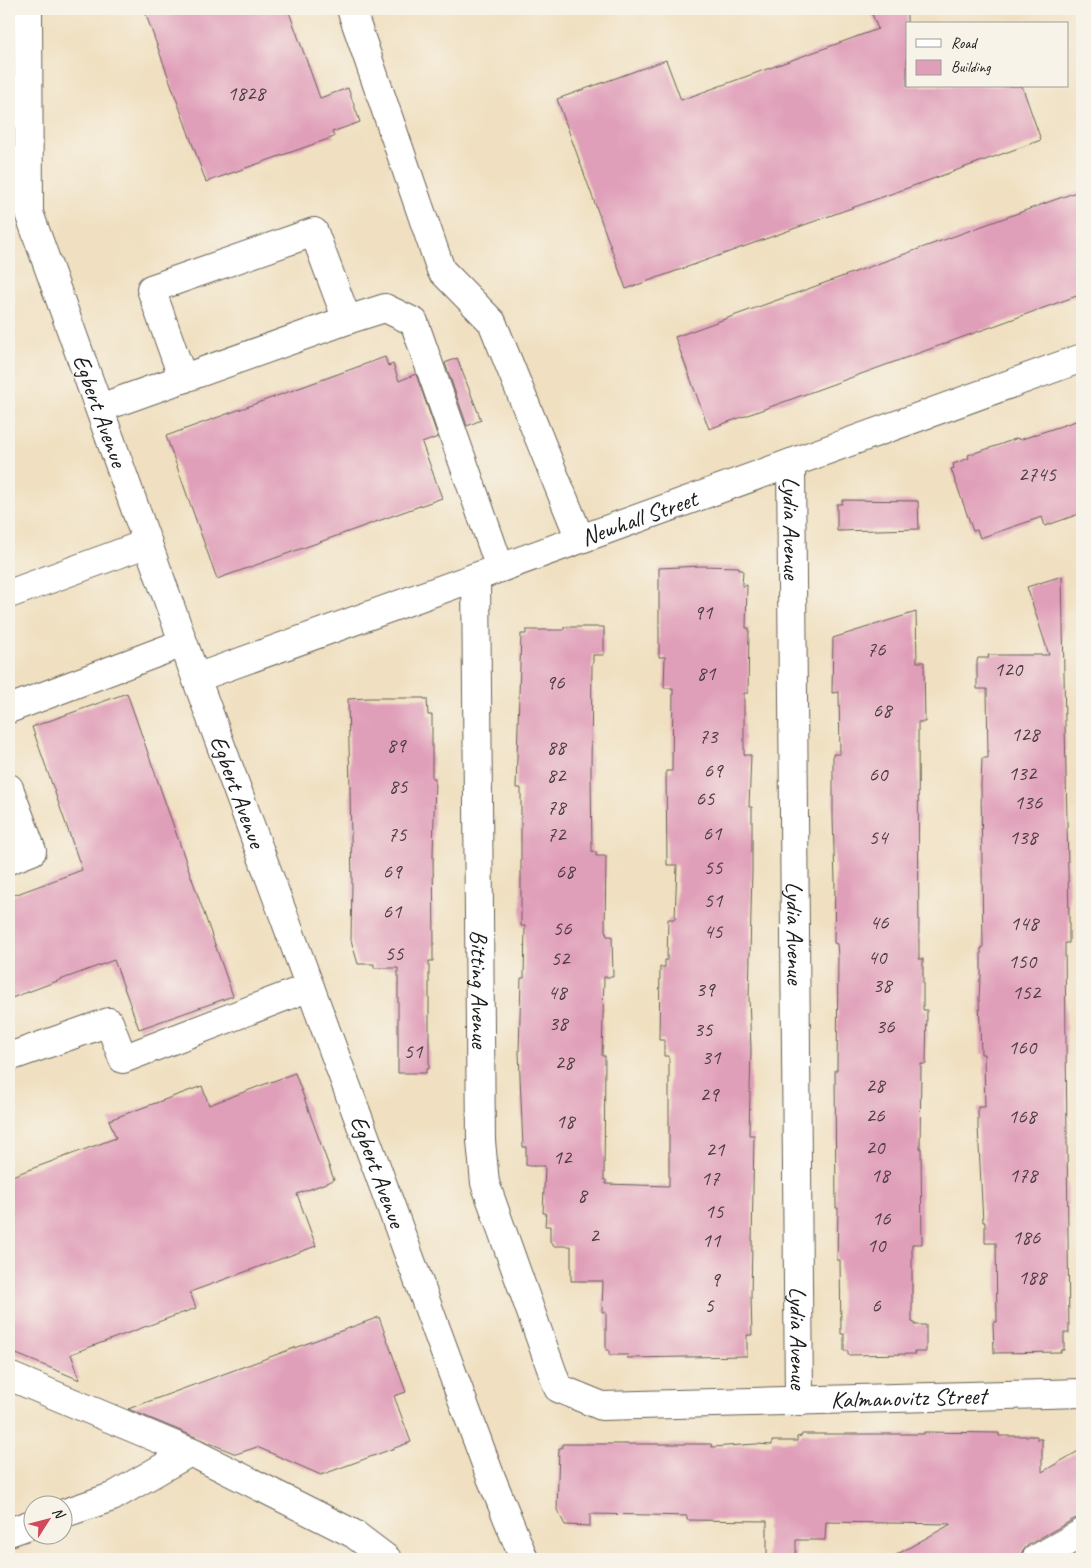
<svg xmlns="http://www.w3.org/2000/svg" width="1091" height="1568" font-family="Caveat,sans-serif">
<rect width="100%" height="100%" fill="#f7f3e8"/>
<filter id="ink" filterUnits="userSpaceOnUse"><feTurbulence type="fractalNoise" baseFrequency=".02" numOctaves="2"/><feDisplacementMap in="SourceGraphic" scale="10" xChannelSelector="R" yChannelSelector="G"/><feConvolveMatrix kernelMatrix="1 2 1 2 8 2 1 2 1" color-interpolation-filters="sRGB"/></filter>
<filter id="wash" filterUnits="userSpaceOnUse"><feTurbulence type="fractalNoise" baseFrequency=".0096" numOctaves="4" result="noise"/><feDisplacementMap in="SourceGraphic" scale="20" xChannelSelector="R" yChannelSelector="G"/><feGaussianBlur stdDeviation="1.12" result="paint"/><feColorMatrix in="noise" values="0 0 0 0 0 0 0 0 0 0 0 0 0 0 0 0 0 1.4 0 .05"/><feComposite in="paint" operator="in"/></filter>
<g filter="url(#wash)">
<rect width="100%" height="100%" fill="#f0e0c1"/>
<g id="blocks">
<!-- building -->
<path fill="#e09fb9" d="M144,9H288L320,98L348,88L360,122L332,132L334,137L206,182Z
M870,9H907V86H1022L1041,140L626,289L557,99L666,60L681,100L878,29Z
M1082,190V294L709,429L675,337Z
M385,357L388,366L393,364L399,381L416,374L438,437L422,443L442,498L217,579L166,436Z
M457,358L481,420L467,426L445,363Z
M1082,419V513L1045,526L1042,517L980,538L977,530L973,531L951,469L954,468L953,464L969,458L968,455L993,447L1018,438L1019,440Z
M842,500L918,501L919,529L837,531V504H842Z
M701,566L739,567V570H743L742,586L747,585L746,628H749L748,693H744V755H751L749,807H752V870L749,997L751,1050L749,1135H754L751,1297L752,1335H747V1356L627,1358L628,1355H609V1350H606V1312H602L603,1281H571V1246H553V1243H550V1226H545L546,1213H543L545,1166H529L526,1165V1147H523L519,1053L521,978H524L525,926H521V788H516L521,634H526V630H564V627H604V655H593V663H592L591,774L592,852H596V856H606L605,930L607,936H612L613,977H604L602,1056H605L604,1180H606V1184L669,1186V1056H664V1040H659L660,967H665V960H667L668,919H675L677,865H667L666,771H672L673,688H664L665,657H659V568Z
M1062,576L1069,919V943H1065L1069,1333H1064V1350H1061V1352L994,1353L993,1322H997L996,1243H985V1222H983L978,1127V1107H985L984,1054H981L979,998L980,979H981V948H983L981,785L982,758H988L987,689H977V661L978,658H989L988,655H1049L1027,587Z
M916,612L917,662H924L925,722H918L919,959H923V1010H927L926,1064H921L920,1148H921L922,1244H912V1322L915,1323V1325H926V1352H914L915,1354L848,1355V1351H844V1334H841L840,1260H837L838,1208H836L835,1070H837L838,956L837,944L834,943L835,881L833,818V754H840L839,692L832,693L833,638Z
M127,693L233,996L139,1029L114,960L9,999V897L82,870L32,727Z
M369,698H424V699H427L428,715H432V778H435L433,855L434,944H433V961H429V1069H426V1073H398V968H374V964H358L351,940L352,882L348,699Z
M295,1073L334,1180L297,1194L316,1246L190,1292L196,1308L71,1354L80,1380L9,1351V1177L116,1138L109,1120L202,1086L209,1105Z
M379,1317L406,1392L394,1396L411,1442L321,1475L257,1447L236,1454L128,1409Z
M924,1432L999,1433V1436H1037V1439H1042V1472L1082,1449V1517L1074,1519L1028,1545L1022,1552L1020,1559H889L951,1524L826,1522L825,1540H796V1558H767V1521L687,1520V1516L651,1515L590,1514V1526L565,1525L557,1510L559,1448H562V1444H711L712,1447L756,1444L772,1445V1441H797V1437L801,1436L802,1434H924Z"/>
</g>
</g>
<g filter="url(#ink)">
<use href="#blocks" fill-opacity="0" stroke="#666156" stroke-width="1"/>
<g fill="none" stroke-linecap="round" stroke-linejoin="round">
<!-- minor casing -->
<g stroke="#666156" stroke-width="30">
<g id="minor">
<path id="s1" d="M28,9L29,213L196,678L490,1475L524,1559"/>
<path d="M351,9L441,270L492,322L580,539"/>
<path d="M347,320L385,308L414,322L500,568"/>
<path d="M100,408L347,320L314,232L151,289L183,379"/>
<path id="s2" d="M791,463L799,1402"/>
<path id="s3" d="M476,577L481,1141L485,1183L558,1388L602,1406L1082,1393"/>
<path d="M9,594L148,543"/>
<path id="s4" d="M196,678L1082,358"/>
<path d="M9,709L183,643"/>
<path d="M9,788L32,851L9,860"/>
<path d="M9,1057L109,1022L123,1059L310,987"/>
<path d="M9,1376L195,1454L354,1534L387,1559"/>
<path d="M62,1514L112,1497L190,1452"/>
<path d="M9,1532L32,1524"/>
<path d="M1036,1559L1082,1533"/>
</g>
</g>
<!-- minor -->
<use href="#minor" stroke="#fff" stroke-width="28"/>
</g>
</g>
<g text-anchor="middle" stroke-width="4" stroke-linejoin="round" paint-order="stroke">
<!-- number labels -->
<g font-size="21" fill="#4d3d43">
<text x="246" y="100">1828</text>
<text x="1037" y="481">2745</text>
<text x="703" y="619">91</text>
<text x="876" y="656">76</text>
<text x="1008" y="676">120</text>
<text x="706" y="680">81</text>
<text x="555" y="689">96</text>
<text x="882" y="717">68</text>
<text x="1025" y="741">128</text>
<text x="708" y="743">73</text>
<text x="396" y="752">89</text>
<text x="556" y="754">88</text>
<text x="713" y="777">69</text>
<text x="1022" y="780">132</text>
<text x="878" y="781">60</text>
<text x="556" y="782">82</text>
<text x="398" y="793">85</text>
<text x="705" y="805">65</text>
<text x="1028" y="809">136</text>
<text x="556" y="814">78</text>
<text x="712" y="840">61</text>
<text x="397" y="841">75</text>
<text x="556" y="841">72</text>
<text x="878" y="844">54</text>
<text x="1023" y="844">138</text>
<text x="713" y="874">55</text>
<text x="392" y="878">69</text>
<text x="565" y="878">68</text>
<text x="713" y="907">51</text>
<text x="392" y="918">61</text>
<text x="879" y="929">46</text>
<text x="1024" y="930">148</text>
<text x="562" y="935">56</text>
<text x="713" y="938">45</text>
<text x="394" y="960">55</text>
<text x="877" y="964">40</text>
<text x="560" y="965">52</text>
<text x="1022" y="968">150</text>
<text x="882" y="992">38</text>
<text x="705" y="996">39</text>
<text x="557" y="999">48</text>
<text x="1026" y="999">152</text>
<text x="558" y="1030">38</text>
<text x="885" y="1033">36</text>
<text x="703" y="1036">35</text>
<text x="1022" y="1054">160</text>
<text x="413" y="1058">51</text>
<text x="711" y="1064">31</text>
<text x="564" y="1069">28</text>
<text x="875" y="1092">28</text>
<text x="709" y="1101">29</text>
<text x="875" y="1122">26</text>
<text x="1022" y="1123">168</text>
<text x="565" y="1128">18</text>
<text x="875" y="1154">20</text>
<text x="715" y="1156">21</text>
<text x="562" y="1164">12</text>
<text x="880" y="1182">18</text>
<text x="1023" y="1182">178</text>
<text x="710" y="1185">17</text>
<text x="582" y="1202">8</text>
<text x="714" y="1218">15</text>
<text x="881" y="1225">16</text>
<text x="594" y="1242">2</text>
<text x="1026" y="1244">186</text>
<text x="711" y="1247">11</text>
<text x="876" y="1252">10</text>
<text x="1032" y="1284">188</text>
<text x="715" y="1286">9</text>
<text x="709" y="1312">5</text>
<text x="876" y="1312">6</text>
</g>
<!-- street labels -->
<g font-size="24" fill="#1c1c1c" stroke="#f7f3e8">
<text dy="8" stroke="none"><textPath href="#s1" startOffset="414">Egbert Avenue</textPath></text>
<text dy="8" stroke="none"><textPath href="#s4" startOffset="471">Newhall Street</textPath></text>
<text dy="8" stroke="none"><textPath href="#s2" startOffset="65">Lydia Avenue</textPath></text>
<text dy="8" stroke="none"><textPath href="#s1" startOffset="819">Egbert Avenue</textPath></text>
<text dy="8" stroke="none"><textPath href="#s2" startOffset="470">Lydia Avenue</textPath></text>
<text dy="8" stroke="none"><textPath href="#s3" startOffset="412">Bitting Avenue</textPath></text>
<text dy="8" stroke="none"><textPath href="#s1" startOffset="1224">Egbert Avenue</textPath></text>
<text dy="8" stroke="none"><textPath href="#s2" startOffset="875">Lydia Avenue</textPath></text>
<text dy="8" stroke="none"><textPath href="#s3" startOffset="1178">Kalmanovitz Street</textPath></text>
</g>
</g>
<!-- margin -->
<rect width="1091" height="1568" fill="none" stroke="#f7f3e8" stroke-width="30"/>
<!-- legend -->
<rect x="906" y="22" width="162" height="65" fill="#f7f3e8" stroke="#9f9d96"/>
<rect x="916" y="39" width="25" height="8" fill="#ffffff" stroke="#9f9d96"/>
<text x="951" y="48" font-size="15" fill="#1c1c1c">Road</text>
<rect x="916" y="60" width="25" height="15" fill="#e09fb9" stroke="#9f9d96"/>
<text x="951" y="72" font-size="15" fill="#1c1c1c">Building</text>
<!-- north arrow -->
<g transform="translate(48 1520) rotate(54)"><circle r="24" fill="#f7f3e8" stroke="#9f9d96"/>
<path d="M0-4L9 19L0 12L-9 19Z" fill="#d1495b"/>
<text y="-8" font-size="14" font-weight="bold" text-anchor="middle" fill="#1c1c1c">N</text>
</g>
</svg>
